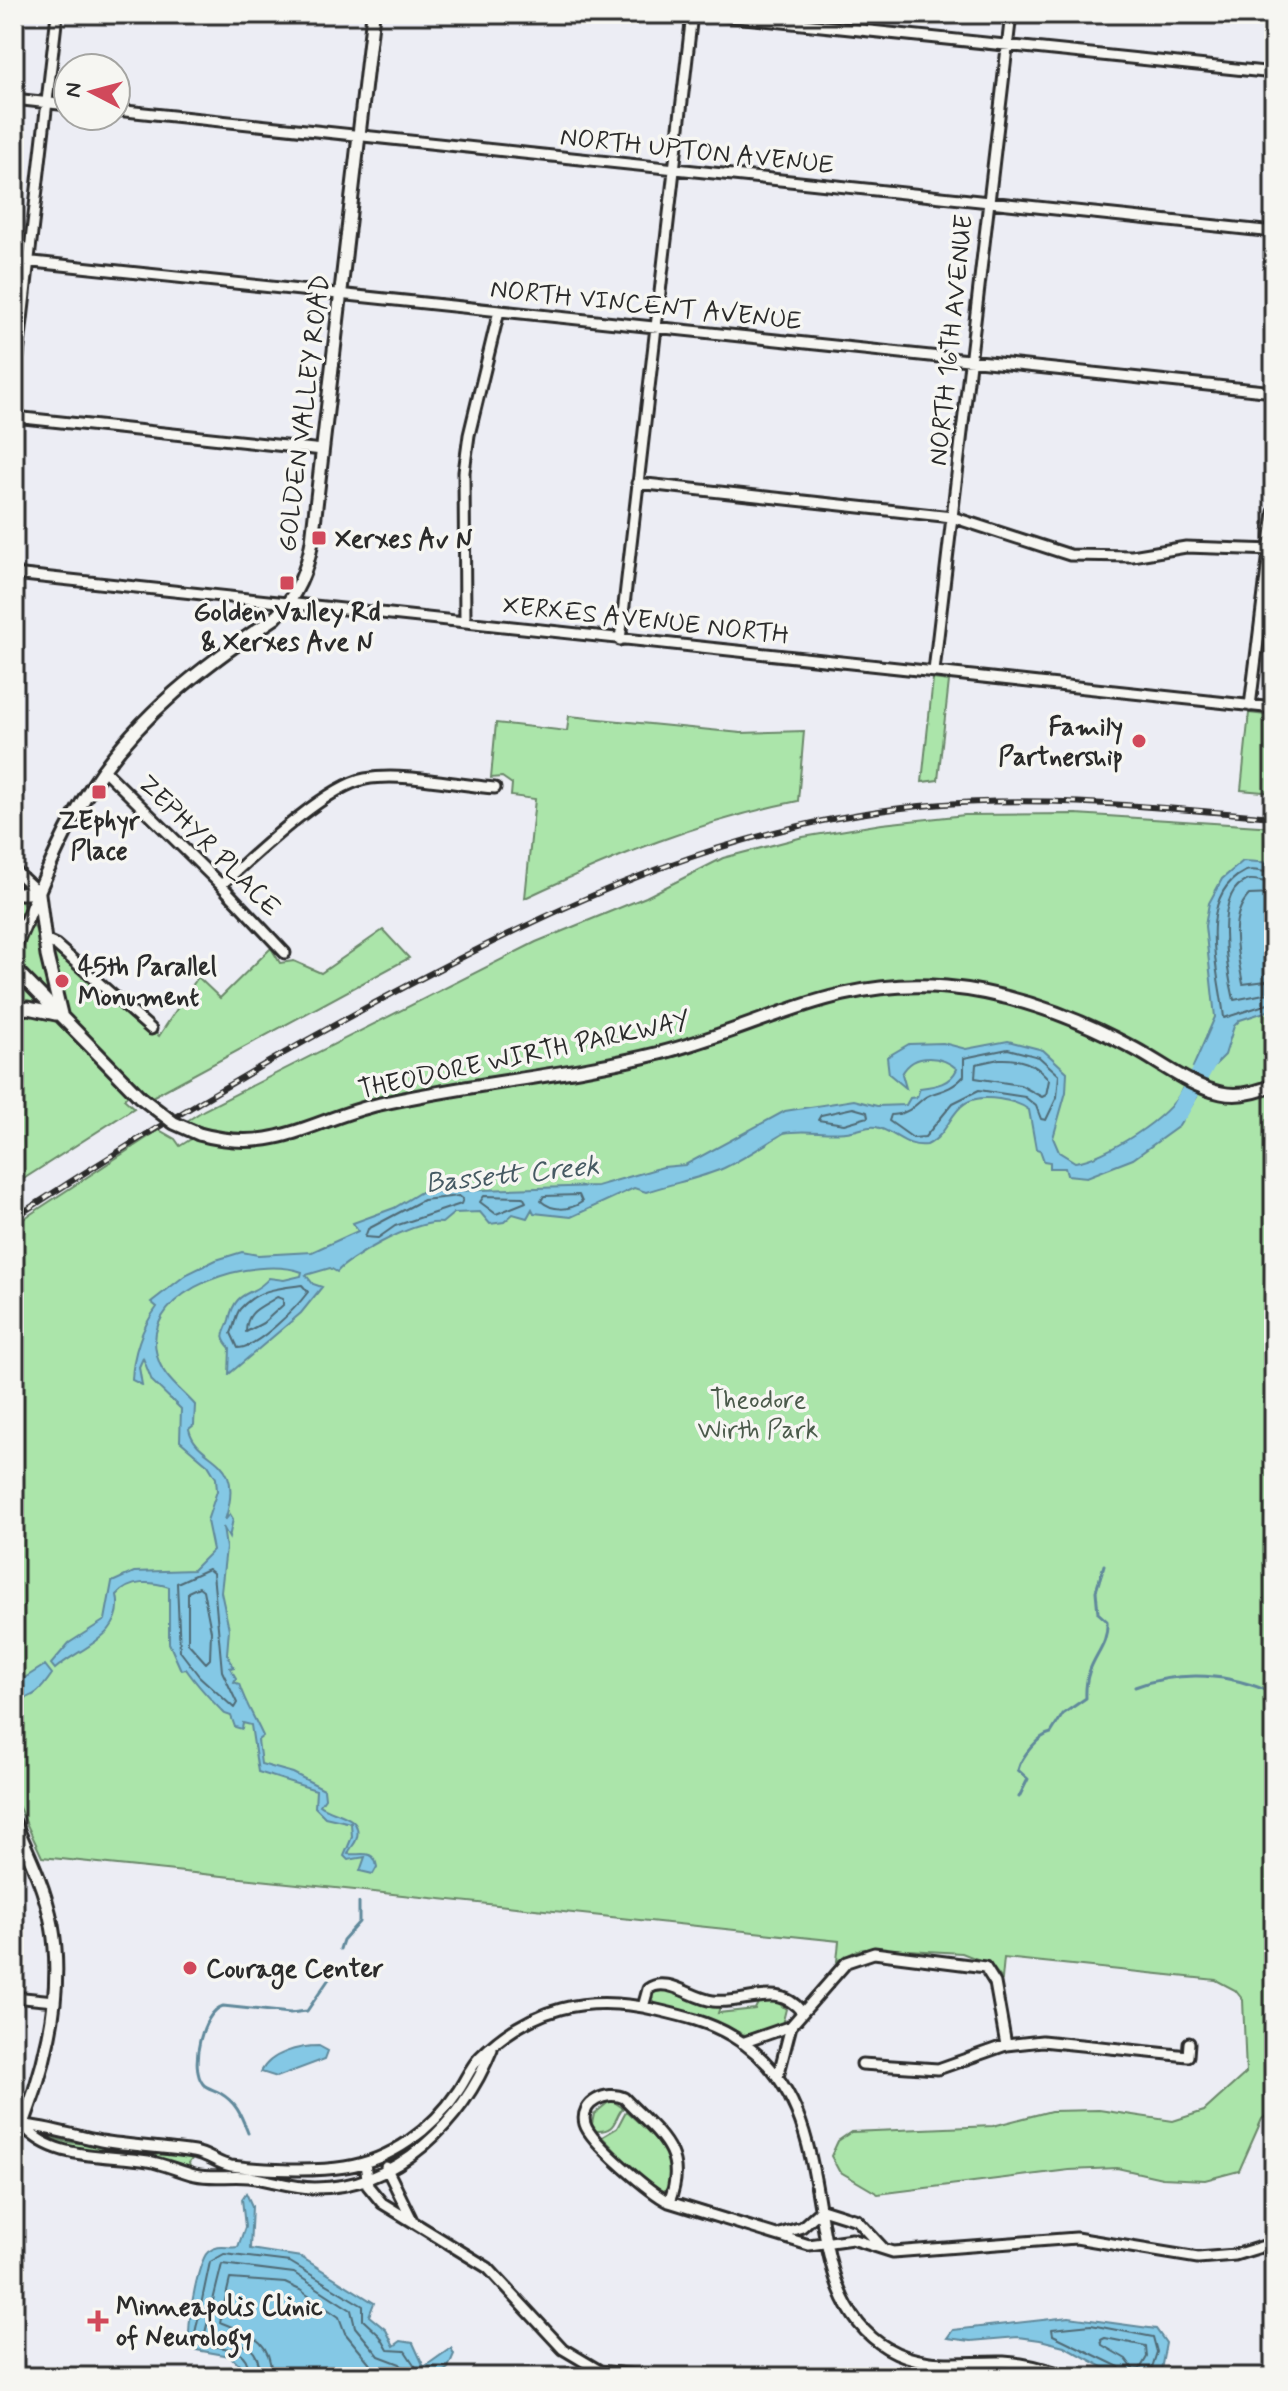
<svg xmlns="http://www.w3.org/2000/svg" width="1288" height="2391" font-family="Mynerve,sans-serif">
<rect width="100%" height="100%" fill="#ecedf4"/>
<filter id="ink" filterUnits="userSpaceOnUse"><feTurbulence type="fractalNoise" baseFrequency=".0125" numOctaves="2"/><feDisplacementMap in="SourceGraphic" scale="16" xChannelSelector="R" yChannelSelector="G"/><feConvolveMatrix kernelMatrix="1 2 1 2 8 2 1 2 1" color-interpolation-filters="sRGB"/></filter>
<g filter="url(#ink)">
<!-- green -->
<path fill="#abe5aa" stroke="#6b886a" stroke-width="2" d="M933,679L949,681L938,780L922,782Z
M1249,713L1274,716V793L1241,790Z
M569,716L741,733L804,731L798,801C703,820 612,857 525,898L535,799L511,796L512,784L502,777L491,778L496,723L567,731Z
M1076,814L1274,827V2110L1262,2119L1239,2171L1205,2180L1162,2178L1117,2168L1069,2170L878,2194L839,2171L831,2156L838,2141L851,2132L993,2126L1051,2111L1099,2110L1173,2121L1204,2111L1246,2073L1243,2000L1235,1990L1216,1980L1004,1958L1002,1979L990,1964L962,1953L873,1948L858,1950L837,1961L839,1941L42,1857L14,1797V1225L159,1130L175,1139L180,1146L207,1129L187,1121L204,1110L536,942L646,897L723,858L803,837L882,824L965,815Z
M14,885L40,939L147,1033L151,1029L159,1036L198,977L220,998L271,948L280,963L294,961L321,973L383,930L409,958L152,1097L147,1093L135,1099L129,1094L124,1099L134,1108L14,1185Z
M663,1989L720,2007L718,2013L755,2009L759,2001L774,2000L786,2009L782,2025L745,2035L698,2015L654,2003L651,1993Z
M611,2100L623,2108C614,2116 618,2132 596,2131L592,2124L594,2114Z
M626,2111C649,2133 679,2152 668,2188L663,2191L639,2175L602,2137L617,2128Z
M40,2135L68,2142L194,2156L189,2163L191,2170L66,2148Z"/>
<!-- water -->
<path fill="#84c8e5" stroke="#60899b" stroke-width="2" d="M1243,861L1274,863V1009L1240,1020L1234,1026L1225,1055L1206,1074L1193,1067L1215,1017L1205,926L1209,903L1222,879Z
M1008,1041L1043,1050L1067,1072L1066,1092L1053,1138L1059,1152L1075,1162C1103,1159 1173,1116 1182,1089L1197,1097L1179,1126L1133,1159L1087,1177L1067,1175L1065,1168H1050V1162L1044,1161L1040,1150L1036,1149L1029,1110C1020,1103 1010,1101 999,1099C947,1091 957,1130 927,1145C906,1148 896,1132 876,1127C868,1125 861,1130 852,1131C830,1136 807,1128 784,1133C764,1145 745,1158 724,1168C699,1179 672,1183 646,1192L634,1188L571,1217L534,1213L532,1209L527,1218L513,1214L504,1222L490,1224L480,1212L454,1213L442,1223C414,1219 343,1262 337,1272L330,1268L306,1275L313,1284L322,1287L301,1313L229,1374L230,1348C218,1335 225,1334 229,1320C236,1287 253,1298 269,1278L284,1280L301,1276L302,1272C256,1255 144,1287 156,1351C160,1376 180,1388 195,1405L194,1425L189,1429C197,1464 247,1453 225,1520L230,1514L233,1519L229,1538L223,1527L226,1548L221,1592L229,1629L227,1654L234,1667L230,1668L236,1678L234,1682L239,1684C245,1703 255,1718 263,1736L258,1740L261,1764L293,1773L324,1789L325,1798L320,1805C333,1815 362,1815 357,1837C356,1844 350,1847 348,1854C360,1856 374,1848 377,1867L373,1874L360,1871L365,1857L348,1860L344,1856L352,1837L351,1823L325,1817L315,1807L316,1790L258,1772L251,1725L243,1723L242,1729L235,1727L231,1716L225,1714C210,1699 197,1685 186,1669L181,1670L169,1643V1587C151,1581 130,1580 117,1595C126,1636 80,1647 55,1669L51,1664L69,1643L105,1620L112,1582L134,1572L193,1570L213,1550L207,1521L217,1491L216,1478L208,1465L180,1441L181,1409L152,1381L143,1358L139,1367L142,1385L132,1380C133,1354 142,1327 157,1307L151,1302L187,1274L216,1260L242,1252L258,1255L312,1252L358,1231L353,1223L394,1208L421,1192L597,1186L663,1167L685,1165L785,1111L854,1100L877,1106L906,1105L910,1098L917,1097L920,1088C936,1086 950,1084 957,1069C944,1056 914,1051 902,1074L906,1088L889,1074L887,1057L909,1044L943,1043L966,1049Z
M45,1665L52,1674C41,1690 35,1698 14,1701L15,1684Z
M319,2046L328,2051L325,2059L277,2077L261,2072C270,2053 299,2046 319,2046Z
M246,2193L252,2206L250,2249L301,2257L374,2303L369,2316L386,2330L394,2346L401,2341L413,2343L424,2367L451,2348L454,2354L448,2368L437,2377H241L240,2366L230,2356L191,2349C184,2337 197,2261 208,2252C219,2243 228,2249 238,2247L245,2227L242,2199Z
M1069,2317L1156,2329L1166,2343L1161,2370L1154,2377H1121L1064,2346L1040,2340L1018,2337L971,2341L947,2338L953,2330Z"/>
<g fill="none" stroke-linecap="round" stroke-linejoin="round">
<!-- shore -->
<path stroke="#4f6a75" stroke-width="2" d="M1274,872C1264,874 1252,867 1244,872C1194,897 1220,976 1224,1018L1274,1002
M1274,882C1265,883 1256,879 1249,880C1211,889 1228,974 1234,1000L1274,992
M1274,894L1249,895C1227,918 1238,956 1243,984L1274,980
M1008,1049L1039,1057L1059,1075L1057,1097L1046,1120L1041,1119L1036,1106L1025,1097L979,1090L953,1103L925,1137L913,1138L889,1121L891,1115C908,1114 913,1107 924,1098C934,1090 948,1094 964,1076V1058Z
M999,1059C1019,1058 1037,1063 1049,1080L1046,1095L1042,1097L1020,1085L975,1078L976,1064Z
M853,1108L867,1112L868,1117L844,1124L818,1120L821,1115Z
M579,1195L582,1202C569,1211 552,1211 541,1201L544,1196Z
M459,1196L463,1199L461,1204L395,1226L378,1238L365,1237L368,1229L423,1200Z
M484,1196L523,1197L526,1202L496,1214L480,1202Z
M302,1285L308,1292C296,1308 257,1348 238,1348L231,1333C235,1326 235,1315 240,1309C258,1289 278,1288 302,1285Z
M277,1297L283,1299V1305L263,1323L246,1332C246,1310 261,1308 277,1297Z
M208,1569L213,1573L222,1671L237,1703L234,1708L199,1676L180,1651L177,1583Z
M199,1587L203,1590L211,1631L210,1659L206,1663L188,1643V1592Z
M1105,2338L1146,2346L1147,2357L1140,2369L1134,2370L1126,2359L1102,2345L1101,2340Z
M248,2377C253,2345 220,2348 199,2345L194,2338L210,2262L224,2254L290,2262L363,2306V2320L380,2336L388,2350L405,2351L419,2372L433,2377
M259,2377C263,2335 226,2345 205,2333L222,2264L294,2273L351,2310L355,2327L379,2356L400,2364L410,2377
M271,2377C273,2338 247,2334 220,2322L230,2279L285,2283L300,2290L339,2317L345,2333L372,2366L394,2377
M1124,2377L1119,2367L1053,2335L1052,2329L1091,2325L1153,2337L1157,2352L1149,2377"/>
<!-- stream -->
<path stroke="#60899b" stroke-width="3" d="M1135,1687C1180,1670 1231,1673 1274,1694
M1019,1797L1028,1779L1018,1770C1021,1757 1039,1735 1051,1733L1063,1714L1086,1698C1084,1658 1109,1652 1107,1621L1098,1613L1096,1591L1104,1565
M340,1949L343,1940L359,1922V1903
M248,2133C241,2115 237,2103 220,2093C215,2090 206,2088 203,2084C189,2067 202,2012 223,2006L290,2013L307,2011L333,1973"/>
<!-- river -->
<path stroke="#84c8e5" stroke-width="18" d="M1179,1112L1213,1051"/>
<!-- minor casing -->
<g stroke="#2b2b2b" stroke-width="15">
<path id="minor" d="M706,14L1274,73
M14,99L68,105
M116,110L1274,232
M14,260L1274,392
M14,390L57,14
M14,417L323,450
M637,483L952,517L1070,555L1132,556L1186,547L1274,550
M14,574L1274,708
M465,620L464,472L469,435L499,311
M620,640L692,14
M934,671L1011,14
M1250,706L1274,512
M103,769L221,885L285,953
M14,870L39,893
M221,885C253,856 326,786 365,779C402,772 456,785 495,788
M45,940L56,945L151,1029
M14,1997L54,2001
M643,2007L648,1989C667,1975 692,1999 713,2001C745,2005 778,1981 802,2012
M742,2043L791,2026
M862,2064L938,2069L1006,2045L1042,2041L1188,2056L1189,2043
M778,2077L791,2026L847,1962L874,1953L985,1967L995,1983L1006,2045
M23,2125C49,2127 75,2136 101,2141C132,2146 163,2147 194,2152C208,2154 218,2164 231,2166C262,2170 315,2172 345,2167C391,2160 432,2130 458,2091C465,2081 471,2066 480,2057C530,2007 588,1994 657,2010C683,2016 709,2022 732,2036C857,2108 785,2288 887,2348C924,2370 963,2361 1004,2362C1027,2363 1048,2369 1069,2377
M23,2125C52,2161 105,2154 148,2161C164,2164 179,2171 195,2175C212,2179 231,2175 249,2177C272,2180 292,2188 315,2188C398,2188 463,2121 492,2049
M365,2163L368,2186L382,2203L488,2268L563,2349L600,2371L654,2377
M386,2167L411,2218
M669,2202C651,2193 590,2142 585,2124C579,2102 608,2090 624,2098C656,2132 690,2151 669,2202L809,2245L852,2239L893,2252L1076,2238L1198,2258L1235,2255L1274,2243
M780,2234L802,2227L822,2209L857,2220L883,2248
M1268,2246L1274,2261"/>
</g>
<!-- tertiary casing -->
<g stroke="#2b2b2b" stroke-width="17">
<path id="tertiary" d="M14,893H39
M39,894L47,956L61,1014
M14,949C38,895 59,837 91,788C138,715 204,665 275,618C297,596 307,571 312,541L373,14
M14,968L140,1097
M14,1010L28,1008L56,1014
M199,1134C276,1155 310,1120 380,1104C472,1083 568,1076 660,1053C763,1027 834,977 946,987C1014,993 1076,1017 1135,1049C1161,1063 1191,1087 1221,1093C1239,1097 1258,1092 1274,1085
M14,1822C29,1855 45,1888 52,1925C65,1997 43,2079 14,2145"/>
</g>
<!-- minor -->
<use href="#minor" stroke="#f6f6f2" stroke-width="9"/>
<!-- tertiary -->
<use href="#tertiary" stroke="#f6f6f2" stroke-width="11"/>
<!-- rail casing -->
<g stroke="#2b2b2b" stroke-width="6">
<path id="rail" d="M14,1218C146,1132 280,1052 420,979C580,895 737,824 920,806C1038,794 1156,807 1274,817"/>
</g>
<!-- rail -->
<use href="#rail" stroke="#f6f6f2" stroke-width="3" stroke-dasharray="9" stroke-linecap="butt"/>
<!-- tertiary-bridge casing -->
<g stroke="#2b2b2b" stroke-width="17" stroke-linecap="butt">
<path id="tertiary-bridge" d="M140,1097L174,1123L199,1134"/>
</g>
<!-- tertiary-bridge -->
<use href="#tertiary-bridge" stroke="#f6f6f2" stroke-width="11"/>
</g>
</g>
<!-- markers -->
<g fill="#d1495b" stroke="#f6f6f2" stroke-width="3">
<rect x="311" y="530" width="16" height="16" rx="4"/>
<rect x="279" y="575" width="16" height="16" rx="4"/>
<circle cx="1139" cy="741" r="8"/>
<rect x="91" y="784" width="16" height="16" rx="4"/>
<circle cx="62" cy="981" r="8"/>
<circle cx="190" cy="1968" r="8"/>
<path d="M94 2309h8v8h8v8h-8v8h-8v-8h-8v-8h8z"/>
</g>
<g text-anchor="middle" stroke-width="7" stroke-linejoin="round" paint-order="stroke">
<!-- street labels -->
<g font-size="26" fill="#2b2b2b" stroke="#f6f6f2">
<text transform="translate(697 150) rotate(6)" y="9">NORTH UPTON AVENUE</text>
<text transform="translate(646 304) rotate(6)" y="9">NORTH VINCENT AVENUE</text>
<text transform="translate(950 340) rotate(-84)" y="9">NORTH 16TH AVENUE</text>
<text transform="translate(303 413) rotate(-83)" y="9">GOLDEN VALLEY ROAD</text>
<text transform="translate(646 619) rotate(6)" y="9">XERXES AVENUE NORTH</text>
<text transform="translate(210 845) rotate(45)" y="9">ZEPHYR PLACE</text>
<text transform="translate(524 1054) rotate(-12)" y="9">THEODORE WIRTH PARKWAY</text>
</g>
<!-- poi labels -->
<g font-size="26" font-weight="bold" fill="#2b2b2b" stroke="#f6f6f2" text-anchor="start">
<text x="335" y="547">Xerxes Av N</text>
<text x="287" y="620" text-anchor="middle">Golden Valley Rd<tspan x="287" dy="30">&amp; Xerxes Ave N</tspan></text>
<text x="1123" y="735" text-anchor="end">Family<tspan x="1123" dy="30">Partnership</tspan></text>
<text x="99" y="829" text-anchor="middle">ZEphyr<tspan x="99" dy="30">Place</tspan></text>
<text x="78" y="975">45th Parallel<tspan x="78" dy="30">Monument</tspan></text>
<text x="206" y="1977">Courage Center</text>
<text x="116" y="2315">Minneapolis Clinic<tspan x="116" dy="30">of Neurology</tspan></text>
</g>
<!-- park labels -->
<g font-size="26" fill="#4b5a4b" stroke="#f6f6f2">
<text x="758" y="1408">Theodore<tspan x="758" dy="30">Wirth Park</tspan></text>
</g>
<!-- water labels -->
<g font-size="28" font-style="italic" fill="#465a63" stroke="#f6f6f2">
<text transform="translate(512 1173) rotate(-6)" y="10">Bassett Creek</text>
</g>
</g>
<!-- margin -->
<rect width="1288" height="2391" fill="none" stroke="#f6f6f2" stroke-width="48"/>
<rect x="24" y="24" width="1240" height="2343" fill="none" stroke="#2b2b2b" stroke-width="3" filter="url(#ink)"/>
<!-- north arrow -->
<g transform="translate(92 92) rotate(276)"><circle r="38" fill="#f6f6f2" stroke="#a5a5a2" stroke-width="2"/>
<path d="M0-6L14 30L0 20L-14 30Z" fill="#d1495b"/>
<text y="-12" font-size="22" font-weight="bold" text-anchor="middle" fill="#2b2b2b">N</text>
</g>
</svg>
